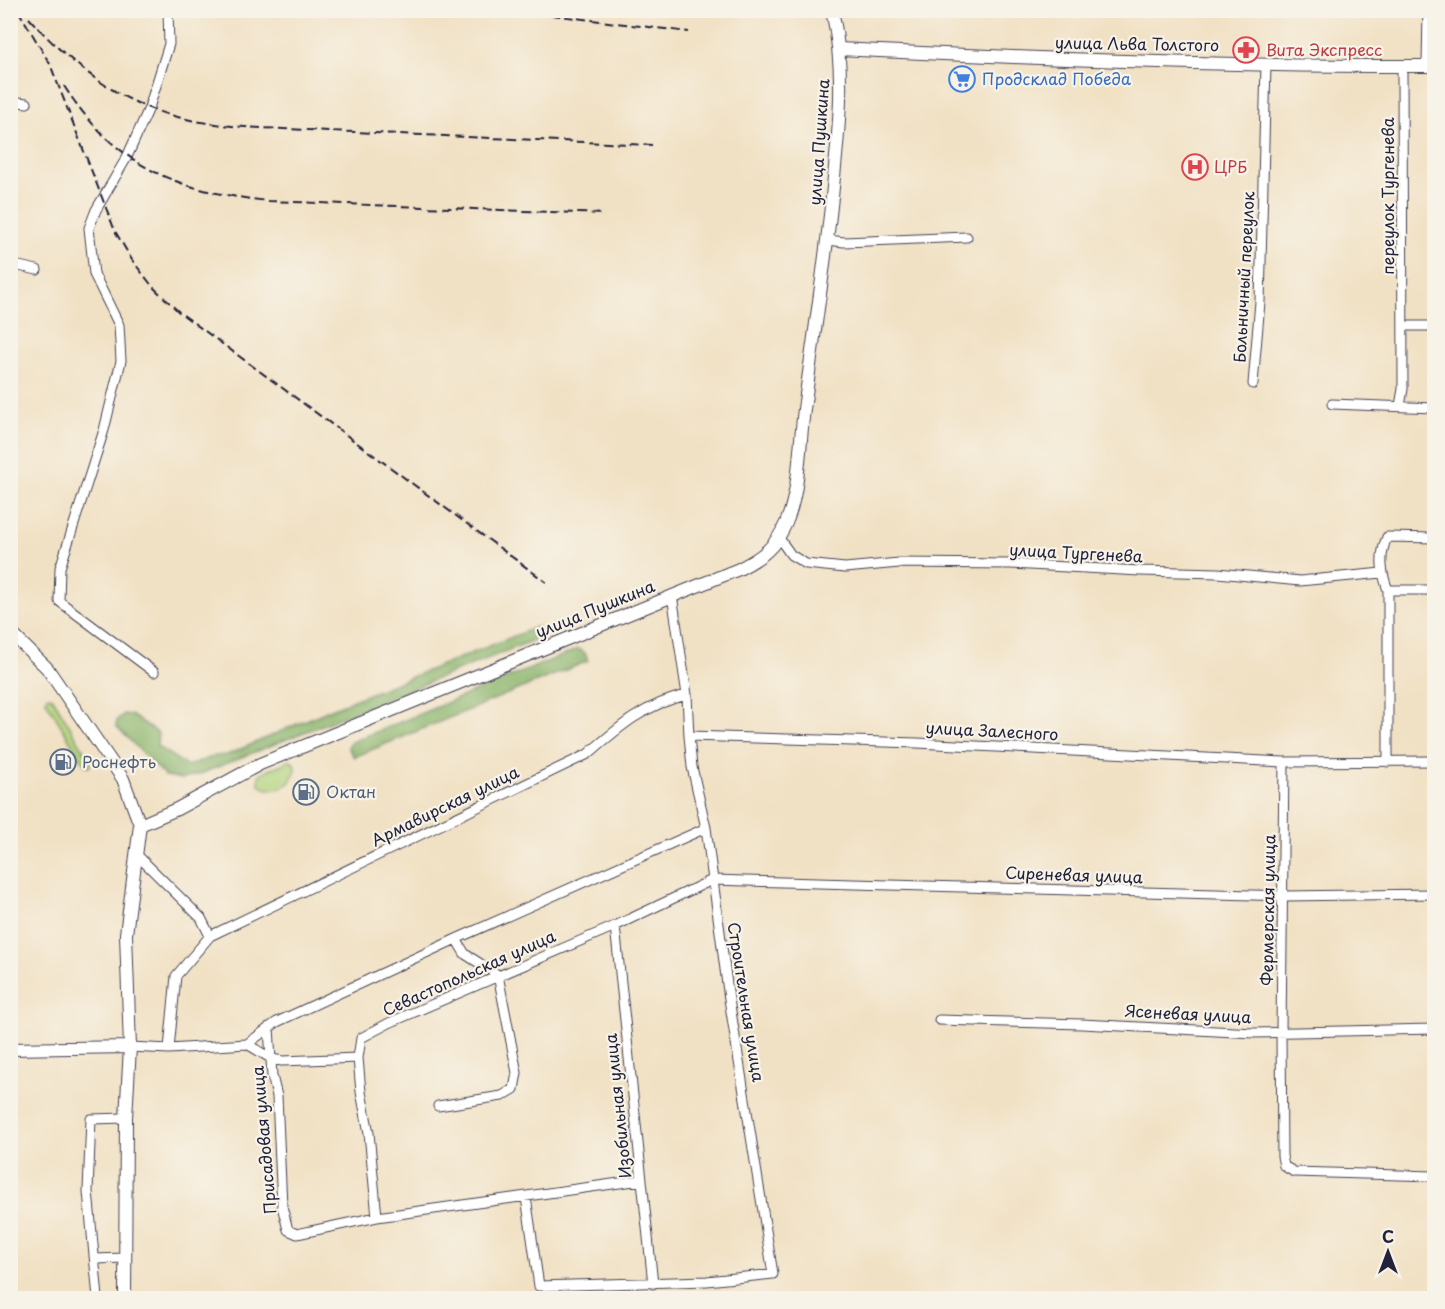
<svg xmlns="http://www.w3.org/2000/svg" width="1445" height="1309" font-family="'Playpen Sans',sans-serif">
<rect width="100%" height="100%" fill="#f7f3e8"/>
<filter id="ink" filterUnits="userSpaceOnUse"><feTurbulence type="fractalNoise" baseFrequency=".0167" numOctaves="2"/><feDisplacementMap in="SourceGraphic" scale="12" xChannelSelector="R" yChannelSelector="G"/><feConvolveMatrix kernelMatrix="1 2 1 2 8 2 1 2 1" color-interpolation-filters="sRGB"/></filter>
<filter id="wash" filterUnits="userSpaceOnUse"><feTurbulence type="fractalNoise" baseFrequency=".008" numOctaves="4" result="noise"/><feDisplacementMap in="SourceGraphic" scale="24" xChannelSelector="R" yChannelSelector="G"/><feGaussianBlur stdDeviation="1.35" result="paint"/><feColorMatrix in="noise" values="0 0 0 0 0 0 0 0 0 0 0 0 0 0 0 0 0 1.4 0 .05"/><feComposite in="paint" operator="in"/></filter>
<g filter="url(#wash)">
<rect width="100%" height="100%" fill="#f1e1c4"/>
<!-- green -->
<path fill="#b1d37c" stroke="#6a7a5c" stroke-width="1.5" d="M48,696L52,697L91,762L90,766L85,765L46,701Z
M289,761L293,762L296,770L289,783C279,790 269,793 259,784V777L261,773Z"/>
<!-- forest -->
<path fill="#8cb56c" stroke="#576c54" stroke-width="1.5" d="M537,627L542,634L539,638L200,774L182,779L165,776L116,726L117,720L124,714L131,715L158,733L157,746L187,766L215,756L227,755L336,707Z
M578,649L585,653L588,661L354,757L348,748L349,743Z"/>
</g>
<g filter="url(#ink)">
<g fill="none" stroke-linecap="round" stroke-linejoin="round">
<!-- street casing -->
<g stroke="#413f50" stroke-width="11">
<path id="street" d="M1427,66L1428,10
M10,101L27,103
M828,240L844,242L967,237
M10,264L37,270
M1403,326H1434
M1253,384L1260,302L1266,64
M1332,404L1434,408
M1400,406L1403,389L1402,66
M779,538L791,555L806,564L845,568L899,563L1011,564L1140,571L1218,573L1300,581L1382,573
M1388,590H1434
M672,595L687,695L689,736L917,743L1284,762L1434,761
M154,672L59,601L60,568L104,430L121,361L119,325L94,274L89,228L96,210L127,157L149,108L169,44L168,10
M1284,762L1281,1032L1282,1156L1284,1166L1294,1172L1434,1176
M1388,762V590C1381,572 1379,556 1387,537L1434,538
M138,856L201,918L210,936L588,754C619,727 645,704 687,695
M615,926L653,1284
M939,1020L1082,1024L1254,1033L1434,1029
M269,1027L272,1076L277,1096L282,1206L288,1230L297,1234L377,1217L641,1180
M247,1044L272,1059L282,1061L358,1058L361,1038L389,1023L615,926L712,880L1284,896L1434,894
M130,1047L169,1049L247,1044L277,1022L456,939L706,828
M169,1049L176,976L210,936
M358,1058L361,1092L369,1133L377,1217
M438,1106L502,1096L514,1089L517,1073L498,975L465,954L456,939
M526,1197L539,1286L707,1281L773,1274L729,999L706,828L692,767L689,736
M95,1259L126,1258
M98,1298L88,1191L91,1119L126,1118"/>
</g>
<!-- secondary casing -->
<g stroke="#413f50" stroke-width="14">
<path id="secondary" d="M839,49C1037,59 1236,67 1434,66
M10,632L47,668L123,779L140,825L126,934L130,1047L126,1118L125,1298
M140,825L177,809L260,764L739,569C762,557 775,548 786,523C801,488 799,440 805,402C815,327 827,253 834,177C840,119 845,69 832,10
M10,1049L130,1047"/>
</g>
<!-- street -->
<use href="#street" stroke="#fff" stroke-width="9"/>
<!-- secondary -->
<use href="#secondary" stroke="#fff" stroke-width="12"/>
<!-- rail -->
<path stroke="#22223b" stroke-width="2" stroke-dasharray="9 4.5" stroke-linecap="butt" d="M18,10L50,64L115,231L132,260L153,287L179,312L546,582
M511,10L689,32
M29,18C61,54 103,90 149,108C185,122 223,126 261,128L652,145
M64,86C116,166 175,191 268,201L603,214"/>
</g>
</g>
<!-- icons -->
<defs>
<g id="pharmacy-ring" transform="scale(1.35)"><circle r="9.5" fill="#f7f3e8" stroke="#e0444e" stroke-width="1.5"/><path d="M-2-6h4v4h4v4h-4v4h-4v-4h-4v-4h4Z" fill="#e0444e"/></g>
<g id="supermarket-ring" transform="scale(1.35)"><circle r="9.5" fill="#f7f3e8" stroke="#3f7fe0" stroke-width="1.5"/><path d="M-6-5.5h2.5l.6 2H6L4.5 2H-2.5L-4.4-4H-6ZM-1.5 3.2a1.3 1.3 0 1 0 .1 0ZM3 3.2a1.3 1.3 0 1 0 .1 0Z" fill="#3f7fe0"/></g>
<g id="hospital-ring" transform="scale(1.35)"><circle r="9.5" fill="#f7f3e8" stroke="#e0444e" stroke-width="1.5"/><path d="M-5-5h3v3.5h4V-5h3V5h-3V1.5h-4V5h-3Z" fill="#e0444e"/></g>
<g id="fuel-ring" transform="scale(1.35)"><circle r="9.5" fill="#f7f3e8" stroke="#5c6f8a" stroke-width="1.5"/><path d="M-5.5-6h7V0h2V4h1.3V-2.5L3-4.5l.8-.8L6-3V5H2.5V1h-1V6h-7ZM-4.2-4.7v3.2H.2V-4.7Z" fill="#5c6f8a"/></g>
</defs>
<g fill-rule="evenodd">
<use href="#pharmacy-ring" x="1246" y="50"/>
<use href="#supermarket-ring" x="962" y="79"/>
<use href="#hospital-ring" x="1195" y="167"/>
<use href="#fuel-ring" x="63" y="762"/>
<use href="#fuel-ring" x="306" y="792"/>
</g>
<g text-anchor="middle" stroke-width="4.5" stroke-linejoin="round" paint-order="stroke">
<!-- street labels -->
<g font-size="16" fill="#22223b" stroke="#f7f3e8">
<text transform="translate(1137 44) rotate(1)" y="6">улица Льва Толстого</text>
<text transform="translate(819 142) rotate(-86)" y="6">улица Пушкина</text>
<text transform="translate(1388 196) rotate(-90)" y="6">переулок Тургенева</text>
<text transform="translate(1244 277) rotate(-87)" y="6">Больничный переулок</text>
<text transform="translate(1076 553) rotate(3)" y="6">улица Тургенева</text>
<text transform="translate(595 609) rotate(-22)" y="6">улица Пушкина</text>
<text transform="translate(992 731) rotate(3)" y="6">улица Залесного</text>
<text transform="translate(445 806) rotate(-26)" y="6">Армавирская улица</text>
<text transform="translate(1074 875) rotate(2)" y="6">Сиреневая улица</text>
<text transform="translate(1268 910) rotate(-89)" y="6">Фермерская улица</text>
<text transform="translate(469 973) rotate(-24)" y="6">Севастопольская улица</text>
<text transform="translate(746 1002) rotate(81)" y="6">Строительная улица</text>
<text transform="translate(1188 1014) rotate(3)" y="6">Ясеневая улица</text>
<text transform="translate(618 1106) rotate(-96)" y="6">Изобильная улица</text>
<text transform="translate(264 1140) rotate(-95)" y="6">Присадовая улица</text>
</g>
<!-- health labels -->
<g font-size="16" fill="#be3a42" stroke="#f7f3e8" text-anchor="start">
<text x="1266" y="56">Вита Экспресс</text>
<text x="1214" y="173">ЦРБ</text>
</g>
<!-- shop labels -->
<g font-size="16" fill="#366cbe" stroke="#f7f3e8" text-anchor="start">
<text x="982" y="85">Продсклад Победа</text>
</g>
<!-- service labels -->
<g font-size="16" fill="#4e5e75" stroke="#f7f3e8" text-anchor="start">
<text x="82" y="768">Роснефть</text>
<text x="326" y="798">Октан</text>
</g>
</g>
<!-- margin -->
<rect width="1445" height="1309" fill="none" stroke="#f7f3e8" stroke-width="36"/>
<!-- north arrow -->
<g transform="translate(1388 1252)" stroke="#f7f3e8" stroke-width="4.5" paint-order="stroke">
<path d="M0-4.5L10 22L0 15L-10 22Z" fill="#22223b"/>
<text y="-9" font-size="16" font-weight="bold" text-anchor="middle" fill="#22223b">С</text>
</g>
</svg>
